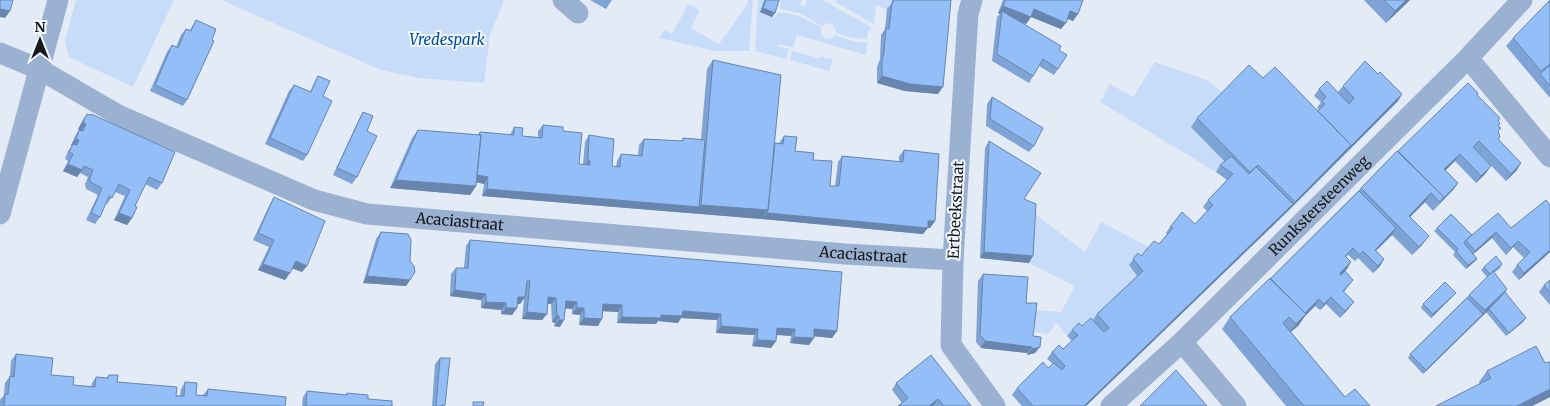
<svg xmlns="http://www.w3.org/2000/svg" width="1550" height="406" font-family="Merriweather,serif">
<rect width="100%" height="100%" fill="#e3ebf6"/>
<!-- green -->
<path fill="#c7dcf9" d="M76,0H174L133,87L69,57L65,42Z
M221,0H504L490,35L484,83L419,78L381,70Z
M748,0H753L749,51H715L659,38L664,30L672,34L688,4L700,10L691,28L719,44L747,5Z
M758,0H764L760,11L775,17L779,12L799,16L821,27V34L826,39L833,38L835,35L852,41L867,43L866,55L797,35L793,47L779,44V47L789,49L786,59L755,51Z
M775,0H802L800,5L804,7L807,0H822L871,27V31H868L867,39L852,38L836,33C836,24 830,20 822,26L800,13L780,9L781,2Z
M836,0H892L888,10L876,5L874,24L835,2Z
M792,51L818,58L822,56L826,59L833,58L829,71L790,60Z
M1155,62L1209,81L1224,94L1226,163L1216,172L1100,102L1110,84L1133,97Z
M1031,211L1085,252L1101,222L1149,247L1133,272L1138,278L1092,321L1067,336L1056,323L1048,334L1030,331L1032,310L1061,312L1075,286L1029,263Z"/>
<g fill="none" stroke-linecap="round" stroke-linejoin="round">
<!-- street -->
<g stroke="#9ab1d1" stroke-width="21">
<path d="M563,0L578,13"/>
<path d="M972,0L968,14L953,260L951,345L995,406"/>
<path id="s1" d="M0,53L39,69L120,116L314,200L367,214L845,254L953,260"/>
<path d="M1468,58L1550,157"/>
<path d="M0,214L58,0"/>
<path d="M1182,342L1236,406"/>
<path id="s2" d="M1111,406L1182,342L1468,58L1522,0"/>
</g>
</g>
<!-- wall -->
<path fill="#7ea3d4" d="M590,0H612L606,9Z
M764,0H779L775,13L772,17L760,12Z
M892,0H951L938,94L905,91L877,83V67L880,59L881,35L885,29L887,9L891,4Z
M1003,0H1083L1073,21L1068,19L1061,29L1031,17L1026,24L1021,22L1059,50L1058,69L1054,75L1039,66L1029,83L992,61L997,17L1000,14L998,13Z
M1364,0H1410L1386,23Z
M1550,0V98L1506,46L1513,38Z
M196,20L187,100L183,106L150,91L167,52L172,45L176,47L181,35L186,29L190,30Z
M713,60L775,143H779L784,136L795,151L813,160L830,186H835L838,162L842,156L899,162V156L904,150L935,221L930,228L928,227L923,234L762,219L482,196L484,184L476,182V186L470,195L390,188L412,138L418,130L478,135L480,132L510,135L514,127L522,136L538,137V131L543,125L563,131L579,164H583L585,142L589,135L612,166L616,167L617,161L621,154L638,155L639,145L644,139L681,141L683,138L701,139L707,69Z
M1378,74L1402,94L1398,101L1288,211L1086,406H1022L1012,395L1017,388L1048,368L1053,364L1047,359L1052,352L1063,349L1072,341L1067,336L1072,330L1082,326L1093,320L1097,314L1137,276L1129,265L1138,253L1141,256L1159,244L1167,235L1166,233L1170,227L1195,224L1207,211L1203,207L1208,200L1227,180L1216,172L1220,165L1225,162L1191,127L1197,118L1263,78L1318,111L1319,110L1317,108L1321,102L1314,96L1319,89L1338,92L1343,86Z
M318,76L323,96L307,155L303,161L265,144L289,91L294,85L310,92L314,83Z
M1478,96L1500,123L1498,126V139L1517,170L1506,181L1474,148L1486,173L1476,183L1455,161L1445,170L1458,183L1453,190L1433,211L1425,202L1410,217L1422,245L1412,255L1392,235L1376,251L1384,259L1380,266L1373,273L1358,258L1355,261L1348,255L1346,257L1347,269L1341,274L1353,280L1344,292L1354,302L1349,308L1340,318L1326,304L1320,310L1315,306L1305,316L1298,326L1291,332L1345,397L1370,406H1286L1222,329L1230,317L1270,279L1398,151Z
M992,97L1034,146L1029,152L986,126L987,104Z
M363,112L367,131L357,177L352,184L333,175L359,119Z
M87,114L162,183L157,190L145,184L135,206L132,218L127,225L114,220L125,196L115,192L107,204L105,203L100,217L95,224L86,220L98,195L86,189L85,184L88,177L80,173L77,177L63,171L68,161L65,159L68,151L72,146L71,145L75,136L79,130L81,131L78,129L82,121Z
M989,141L1024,199L1029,263L980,258L985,148Z
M274,197L302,272L292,268L285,280L258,270L269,247L253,240L270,204Z
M1550,205V252L1519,280L1512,272L1517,265L1524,258L1513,247L1506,255L1492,238L1473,254L1477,259L1474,262L1466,269L1453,255L1455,252L1434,231L1437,228L1472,235L1511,228Z
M381,232L410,261V280L406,286L363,283L376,239Z
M470,240L837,331L832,338L814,336L809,345L790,343L791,336L776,335V341L771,348L752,346L754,335L716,333L717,320L681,318L678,323L658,321L656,324L617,323L618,312L603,311L598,326L579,325L580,315L572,314V309L566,308L560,327L554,326L555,323L552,322L551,304H548L547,314L542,320L522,319L524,298L520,304H517V308L512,315L501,314V310L481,308V300L450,296L451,274L456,268H464L466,246Z
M1502,264L1500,268L1494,273L1507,289L1505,292L1523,322L1506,336L1486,312L1487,311L1423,374L1408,358L1410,354L1487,277L1481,270L1484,267Z
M983,274L1026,303L1033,336L1035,353L1027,355V353L981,348L976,342L978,281Z
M1550,280V305L1539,292L1544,285Z
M1456,293L1431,318L1421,308L1423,304Z
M16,354L51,375L73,385L91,387L92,383L96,377L106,378L109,375L117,382L180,396L181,389L185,382L196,395H203L208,389L285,406H0V400L4,395L5,383L10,376L11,361Z
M440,358L445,405V406H432L435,364Z
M1545,363L1550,389V397L1532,406H1436L1480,384L1479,382L1487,371Z
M896,383L971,406H898L902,403L892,390Z
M307,391L345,395L347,393L392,406H302L303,397Z"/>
<!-- shaded-wall -->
<path fill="#6785ad" d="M1406,0H1410L1386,23L1395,11Z
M1003,6L1031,17L1026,24L1002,14V11L1000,14L998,13Z
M763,8L775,13L772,17L760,12Z
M0,9L10,11L5,18L0,17Z
M1034,9L1066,23L1061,29L1029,16Z
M1070,11L1078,14L1073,21L1066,18Z
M882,76L943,87L938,94L905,91L877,83Z
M1402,94L1398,101L1288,211L1086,406H1084L1293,204Z
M83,122L86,124L81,130L78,129Z
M76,139L79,140L74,146L71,145Z
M1460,154L1455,161L1440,176L1444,169Z
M588,161H590L586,168L583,167Z
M1521,163L1517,170L1506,181L1511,174Z
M68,164L82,170L77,177L63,171Z
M1491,166L1486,173L1476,183L1481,176Z
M476,175L488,177L484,184L471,181Z
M396,180L476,186L470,195L390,188Z
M1458,183L1453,190L1437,206L1442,200Z
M487,189L699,207L701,205L768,210L762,219L482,196Z
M1431,193L1425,202L1402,225L1409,216Z
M119,213L132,218L127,225L114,220Z
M767,213L928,228L923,234L762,219Z
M928,221H935L930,228L924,227Z
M1396,228L1392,235L1370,256L1375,250Z
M1496,232L1492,238L1470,257L1475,251Z
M1429,236L1422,245L1412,255L1419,247Z
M1518,241L1513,247L1506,255L1511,248Z
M1550,250V252L1519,280L1524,273Z
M984,252L1033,256L1029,263L980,258Z
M1384,259L1380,266L1373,273L1378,266Z
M1477,259L1474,262L1466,269L1468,265Z
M296,261L307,266L302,272L291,268Z
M1351,262L1347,269L1336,280L1340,273Z
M263,264L290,273L285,280L258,270Z
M367,276L410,280L406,286L363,283Z
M1507,289L1503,296L1423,374L1426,370Z
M455,290L486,294L481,300L450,296Z
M1456,293L1431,318L1433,314Z
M518,297H525L520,304L513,303Z
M548,297L556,298L551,304L544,303Z
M1331,297L1326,304L1320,310L1324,304Z
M1319,299L1315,306L1305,316L1298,326L1287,335L1301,318Z
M566,301L577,302L572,309L562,308Z
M486,302L506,303L501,310L481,308Z
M1354,302L1349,308L1340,318L1345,311Z
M603,304L622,305L618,312L599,311Z
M506,308H517L512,315L501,314Z
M577,308H584L580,315L572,314Z
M683,311L721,314L717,320L681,318L678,323L658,321L656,324L617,323L622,317L661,315Z
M527,312L547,314L542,320L522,319Z
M557,315L559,316L555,323L552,322Z
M584,318L602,319L598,326L579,325Z
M1526,318L1523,322L1506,336L1509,333Z
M559,320H564L560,327L554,326Z
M721,326L758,329L754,335L716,333Z
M777,328L795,329L791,336L772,334Z
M814,329L837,331L832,338L810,336Z
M794,337L814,338L809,345L790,343Z
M757,340L776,341L771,348L752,346Z
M985,341L1032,347L1027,353L981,348Z
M1040,347L1035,353L1027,355L1032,349Z
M1550,389V397L1532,406H1517Z
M938,399L933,406H929Z"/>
<!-- building -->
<path fill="#93bef7" stroke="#6785ad" d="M0,0H13L10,11L0,9Z
M766,0H779L775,13L763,8Z
M894,0H951L943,87L910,84L882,76V61L884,52L886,28L889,29L892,3H893Z
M1005,0H1083L1078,14L1070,11L1066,23L1034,9L1031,17L1003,6Z
M1384,0H1406L1395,11Z
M1550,0V64L1541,71L1513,38Z
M1002,11L1061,46L1059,50L1067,55L1058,69L1043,59L1033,76L997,54Z
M196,20L216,29L212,40L214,41L187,100L155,85L172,45L178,48L186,29L191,31Z
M713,60L781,75L768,210L701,205Z
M1365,61L1378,74L1380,72L1402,94L1349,148L1351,145L1318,111L1325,104L1322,101L1326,97L1319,89L1327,81L1349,104L1354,98L1343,86Z
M1249,65L1263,78L1275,67L1351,145L1295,202L1258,165L1250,172L1197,118Z
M1550,65V86L1540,74Z
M318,76L330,81L323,96L332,101L307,155L270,138L294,85L311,92Z
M1468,83L1477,92L1478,96L1500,118L1498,121L1500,123L1498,126L1501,128L1498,131L1500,137L1498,139L1521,163L1511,174L1479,141L1473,147L1491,166L1481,176L1460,154L1444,169L1458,183L1442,200L1444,197L1398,151Z
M992,97L1043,128L1034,146L990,119Z
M363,112L373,116L367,131L377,136L357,177L337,168Z
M87,114L90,115L91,114L175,152L162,183L149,177L135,206L137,207L132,218L119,213L130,190L119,184L112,198L109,196L100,217L91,213L102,188L90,182V177L93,170L84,166L82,170L68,164L73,154L69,152L73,144L77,145L79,140L76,139L79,130L83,131L86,124L83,122Z
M543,125L563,127V131L582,133L579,164L590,165V161H588L589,135L614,139L612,166L620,167L621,154L642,156L644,139L683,141V138L705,140L699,207L487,189L488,177L477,175L481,135H479L480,132L514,135V127L523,128L522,136L542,138Z
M418,130L481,135L476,186L396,180Z
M784,136L797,137L795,151L814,153L813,160L832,161L830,186H839L842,156L903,162L904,150L939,154L935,221H928V228L767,213L768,210L775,143L783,144Z
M989,141L1041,173L1024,199L1036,204L1033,256L984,252Z
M1397,151L1444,197L1440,202L1431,193L1409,216L1429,236L1419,247L1361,188Z
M1231,156L1249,174L1256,167L1293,204L1084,406H1033L1017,388L1043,362L1048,368L1054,363L1062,370L1065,366L1052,352L1059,345L1063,349L1078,335L1072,330L1079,323L1082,326L1091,318L1104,332L1109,328L1097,314L1143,271L1133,259L1138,253L1141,256L1154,241L1159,244L1173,228L1170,227L1182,212L1195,224L1213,205L1208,200L1233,174L1220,165Z
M1359,191L1396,228L1375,250L1384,259L1378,266L1363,251L1360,255L1353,248L1345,256L1351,262L1340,273L1341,275L1345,271L1353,280L1343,291L1354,302L1345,311L1331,297L1324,304L1319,299L1305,313L1270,279Z
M274,197L325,221L307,266L296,261L290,273L263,264L274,240L258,233Z
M1546,200L1550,205V250L1524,273L1517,265L1530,252L1518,241L1511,248L1496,232L1475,251L1466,240L1498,213L1511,228Z
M1451,214L1472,235L1466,240L1464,243L1477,259L1468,265L1456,251L1458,249L1437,228Z
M381,232L408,234L411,240L410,261L414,266L415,272L410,280L367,276Z
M470,240L842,272L837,331L814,329V338L794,337L795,329L777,328L776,341L757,340L758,329L721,326V314L683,311L682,316L661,315V318L622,317V305L603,304L602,319L584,318V308H577V302L566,301L564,320H559V316L557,315L556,298L548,297L547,314L527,312L530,281H527L525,297H518L517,308H506V303L486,302V294L455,290L456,268H468Z
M1496,256L1502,264L1490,274L1484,267Z
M1493,271L1507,289L1485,310L1469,295Z
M983,274L1028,277L1026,303H1037L1033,336L1041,337L1040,347L1032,349V347L985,341L980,335Z
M1270,278L1306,314L1296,324L1289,317L1283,323L1345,397L1355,389L1370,406H1304L1230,317Z
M1550,280V293L1544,285Z
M1445,282L1456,293L1433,314L1423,304Z
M1505,292L1526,318L1509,333L1489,309Z
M1467,298L1483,314L1426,370L1410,354Z
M1536,346L1545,363L1550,362V389L1517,406H1436L1491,378L1487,371Z
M16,354L53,358L51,375L74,377L73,385L95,387L96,377L108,378L109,375H118L117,382L177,387L176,396H184L185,382L197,383L196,395L207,396L208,389L286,397L285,406H4L5,394H8L10,376L14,377Z
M931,355L971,406H944L938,399L929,406H898L908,398L896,383Z
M440,358H450L445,405H442V406H436Z
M1176,370L1207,406H1140Z
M307,391L347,395V393L368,395V399L392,401V406H306Z
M473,402H484L483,406H473Z"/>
<g text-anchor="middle" stroke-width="4" stroke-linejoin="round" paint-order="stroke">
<!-- park labels -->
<g font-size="15" font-style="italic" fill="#004d9d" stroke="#f3f8ff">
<text x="447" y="45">Vredespark</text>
</g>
<!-- street labels -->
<g font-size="15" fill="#16191d" stroke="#f3f8ff">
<text dy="5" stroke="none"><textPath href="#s2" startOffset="289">Runkstersteenweg</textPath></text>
<text transform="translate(956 210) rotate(-87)" y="5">Ertbeekstraat</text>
<text dy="5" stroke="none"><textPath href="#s1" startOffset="495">Acaciastraat</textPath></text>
<text dy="5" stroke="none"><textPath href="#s1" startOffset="900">Acaciastraat</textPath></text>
</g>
</g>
<!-- north arrow -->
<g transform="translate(40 40)" stroke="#f3f8ff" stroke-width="4" paint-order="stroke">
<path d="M0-4L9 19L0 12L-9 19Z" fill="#16191d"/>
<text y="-8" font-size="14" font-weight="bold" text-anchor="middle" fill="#16191d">N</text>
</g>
</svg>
